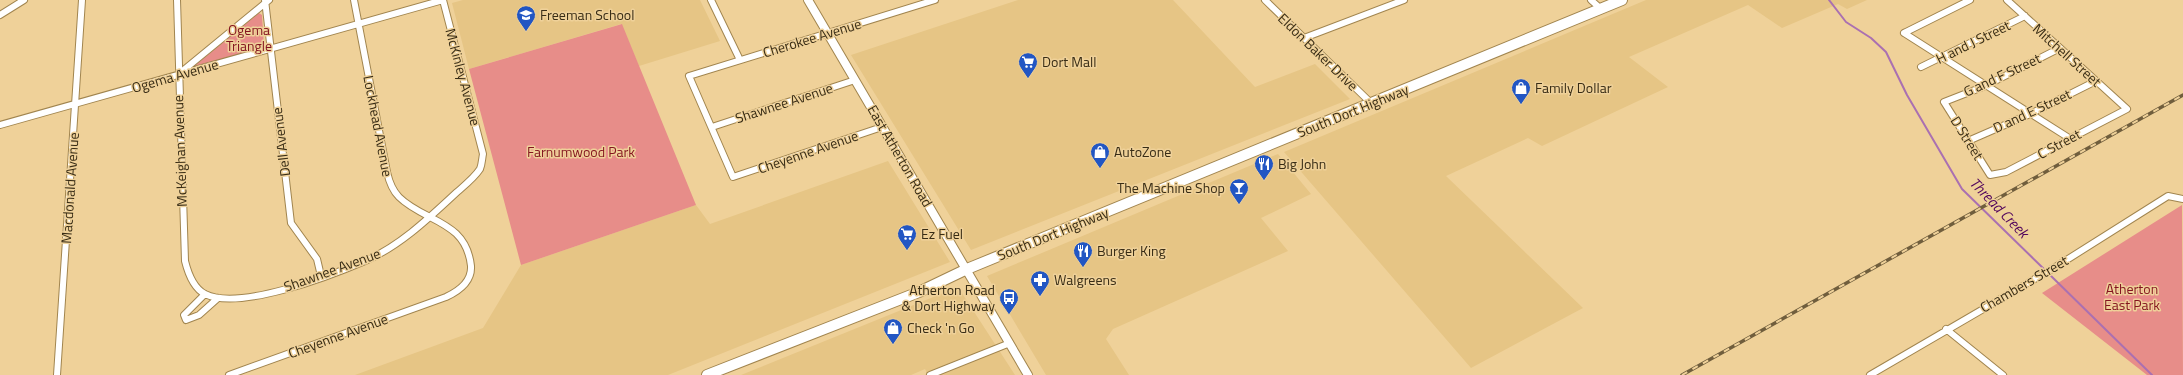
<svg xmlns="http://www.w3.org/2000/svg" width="2183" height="375" font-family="'Titillium Web',sans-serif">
<rect width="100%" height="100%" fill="#efd199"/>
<!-- built -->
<path fill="#e6c585" d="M463,0H700L720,41L639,66L621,24L469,69L452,3Z
M1018,0H1173L1255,87L1315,64L1350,99L971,250L851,55Z
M1646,0H1867L1847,9L1838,4L1782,28L1748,5L1629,57L1668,87L1542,146L1528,138L1446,176L1583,308L1471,368L1284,152Z
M1278,154L1311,194L1261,218L1288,251L1113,329L1106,339L1129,375H1046L987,276Z
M888,161L950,262L668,375H355L483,328L521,265L696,205L710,224Z
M958,287L1015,375H928L925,369L911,375H741Z"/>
<!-- green -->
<path fill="#e78d89" d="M259,13L262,15L264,47L262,49L193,67Z
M622,24L696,205L521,265L469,69Z
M2182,205L2183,375H2147L2042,293Z"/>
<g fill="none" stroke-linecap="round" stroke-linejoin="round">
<!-- stream -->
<path stroke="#aa70b1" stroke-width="2" d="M1829,0L1846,22L1871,38L1886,52L1907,95L1962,189L2045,270
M2048,273L2152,375"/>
<!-- minor casing -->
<g stroke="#a1854f" stroke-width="8">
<path id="minor" d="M177,0L185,261C188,273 193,288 205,294C239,311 330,276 365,261C400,246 429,218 457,192C465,185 474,178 480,169C482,164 482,159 483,154L443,0
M265,0L291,223L317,259L321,276
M711,0L740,60
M1265,0L1371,103
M1591,0L1601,9
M2007,0L2060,48
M0,15L24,0
M1904,33L2069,138
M1904,33L1970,0
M1304,38L1404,0
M2060,48L2127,109L2006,172L1990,175L1944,102L1985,86Z
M1921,67L2025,16
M180,73L269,0
M0,125L443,0
M712,127L855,80
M882,127L733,177L689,76L935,0
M1968,141L2030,114L2096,81
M205,294L184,315L186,320L199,315L218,298
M1946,329L2003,375
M57,375L82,0
M229,375L446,297C459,291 472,282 471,266C466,220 424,222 399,197C392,190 389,181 387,172L354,0
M930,375L1010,343
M1870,375L2057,266L2168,196L2183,199"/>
</g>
<!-- tertiary casing -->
<g stroke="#a1854f" stroke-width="10">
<path id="tertiary" d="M808,0L1028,375"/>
</g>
<!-- primary casing -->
<g stroke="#a1854f" stroke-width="12">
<path id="primary" d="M707,375L919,292L967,269L1622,0"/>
</g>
<!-- minor -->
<use href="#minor" stroke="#fff" stroke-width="6"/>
<!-- tertiary -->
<use href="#tertiary" stroke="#fff" stroke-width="8"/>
<!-- primary -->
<use href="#primary" stroke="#fff" stroke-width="10"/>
<!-- rail casing -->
<g stroke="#705e3d" stroke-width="3.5">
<path id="rail" d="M1682,375L2183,95"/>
</g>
<!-- rail -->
<use href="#rail" stroke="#efd199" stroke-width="2" stroke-dasharray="6" stroke-linecap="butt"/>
</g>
<!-- icons -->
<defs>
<g id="school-pin" transform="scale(1)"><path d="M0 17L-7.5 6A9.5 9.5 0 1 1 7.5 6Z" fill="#2256c3" stroke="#efd199"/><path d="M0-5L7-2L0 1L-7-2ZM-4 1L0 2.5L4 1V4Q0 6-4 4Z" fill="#fff"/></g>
<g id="supermarket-pin" transform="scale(1)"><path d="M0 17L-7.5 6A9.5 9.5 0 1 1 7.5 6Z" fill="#2256c3" stroke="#efd199"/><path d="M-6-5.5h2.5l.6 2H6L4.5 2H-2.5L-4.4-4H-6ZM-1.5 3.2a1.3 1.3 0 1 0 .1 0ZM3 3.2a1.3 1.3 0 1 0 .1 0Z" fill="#fff"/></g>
<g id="shop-pin" transform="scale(1)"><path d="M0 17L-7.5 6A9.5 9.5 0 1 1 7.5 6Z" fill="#2256c3" stroke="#efd199"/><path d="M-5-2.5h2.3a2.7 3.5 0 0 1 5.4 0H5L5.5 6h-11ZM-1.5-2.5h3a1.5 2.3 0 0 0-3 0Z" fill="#fff"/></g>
<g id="restaurant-pin" transform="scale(1)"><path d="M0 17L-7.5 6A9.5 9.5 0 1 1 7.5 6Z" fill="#2256c3" stroke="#efd199"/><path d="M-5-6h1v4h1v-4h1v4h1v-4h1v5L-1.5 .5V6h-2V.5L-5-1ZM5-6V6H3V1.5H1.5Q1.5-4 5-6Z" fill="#fff"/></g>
<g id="bar-pin" transform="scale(1)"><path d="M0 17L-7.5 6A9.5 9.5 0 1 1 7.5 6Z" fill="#2256c3" stroke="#efd199"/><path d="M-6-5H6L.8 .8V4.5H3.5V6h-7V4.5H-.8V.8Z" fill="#fff"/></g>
<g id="pharmacy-pin" transform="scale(1)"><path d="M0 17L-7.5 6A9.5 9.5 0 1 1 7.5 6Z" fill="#2256c3" stroke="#efd199"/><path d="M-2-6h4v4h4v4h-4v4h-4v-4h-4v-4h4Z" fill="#fff"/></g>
<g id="bus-pin" transform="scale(1)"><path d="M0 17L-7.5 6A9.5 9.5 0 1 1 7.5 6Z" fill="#2256c3" stroke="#efd199"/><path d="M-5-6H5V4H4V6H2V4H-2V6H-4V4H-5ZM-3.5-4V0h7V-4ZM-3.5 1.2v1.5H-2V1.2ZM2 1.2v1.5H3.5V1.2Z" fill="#fff"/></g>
</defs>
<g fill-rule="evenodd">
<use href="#school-pin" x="526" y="15"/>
<use href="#supermarket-pin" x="1028" y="62"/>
<use href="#shop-pin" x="1521" y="88"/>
<use href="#shop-pin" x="1100" y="152"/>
<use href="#restaurant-pin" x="1264" y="164"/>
<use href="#bar-pin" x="1239" y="188"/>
<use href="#supermarket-pin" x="907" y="234"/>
<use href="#restaurant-pin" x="1083" y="251"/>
<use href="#pharmacy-pin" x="1040" y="280"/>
<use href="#bus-pin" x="1009" y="298"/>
<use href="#shop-pin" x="893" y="328"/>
</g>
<g text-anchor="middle" stroke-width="3" stroke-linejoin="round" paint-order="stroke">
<!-- poi labels -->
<g font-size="14" fill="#382c15" stroke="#efd199" text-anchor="start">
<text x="540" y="20">Freeman School</text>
<text x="1042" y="67">Dort Mall</text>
<text x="1535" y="93">Family Dollar</text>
<text x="1114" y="157">AutoZone</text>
<text x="1278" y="169">Big John</text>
<text x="1225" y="193" text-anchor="end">The Machine Shop</text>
<text x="921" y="239">Ez Fuel</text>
<text x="1097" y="256">Burger King</text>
<text x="1054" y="285">Walgreens</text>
<text x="995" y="295" text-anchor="end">Atherton Road<tspan x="995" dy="16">&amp; Dort Highway</tspan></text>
<text x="907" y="333">Check 'n Go</text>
</g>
<!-- park labels -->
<g font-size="14" fill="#83131f" stroke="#efd199">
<text x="249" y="35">Ogema<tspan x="249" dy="16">Triangle</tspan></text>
<text x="581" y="157">Farnumwood Park</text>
<text x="2132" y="294">Atherton<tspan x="2132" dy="16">East Park</tspan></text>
</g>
<!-- street labels -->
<g font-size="14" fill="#382c15" stroke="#efd199">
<text transform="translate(812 38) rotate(-17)" y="5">Cherokee Avenue</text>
<text transform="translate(1973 42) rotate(-26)" y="5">H and J Street</text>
<text transform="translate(1318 52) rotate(44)" y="5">Eldon Baker Drive</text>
<text transform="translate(2067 55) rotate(42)" y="5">Mitchell Street</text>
<text transform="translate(2002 75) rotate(-25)" y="5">G and F Street</text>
<text transform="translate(175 76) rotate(-16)" y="5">Ogema Avenue</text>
<text transform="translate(463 77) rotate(75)" y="5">McKinley Avenue</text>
<text transform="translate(784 103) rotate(-18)" y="5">Shawnee Avenue</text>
<text transform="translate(1353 111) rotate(-22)" y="5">South Dort Highway</text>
<text transform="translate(2032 111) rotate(-25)" y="5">D and E Street</text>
<text transform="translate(378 126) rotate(79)" y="5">Lockhead Avenue</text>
<text transform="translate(1967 138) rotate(58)" y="5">D Street</text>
<text transform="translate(281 142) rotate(-97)" y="5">Dell Avenue</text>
<text transform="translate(2059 144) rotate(-28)" y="5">C Street</text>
<text transform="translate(180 151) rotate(-92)" y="5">McKeighan Avenue</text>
<text transform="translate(808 152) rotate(-19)" y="5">Cheyenne Avenue</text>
<text transform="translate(900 156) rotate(60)" y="5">East Atherton Road</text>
<text transform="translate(70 188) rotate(-86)" y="5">Macdonald Avenue</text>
<text transform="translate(1053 234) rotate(-22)" y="5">South Dort Highway</text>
<text transform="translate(332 270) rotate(-20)" y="5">Shawnee Avenue</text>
<text transform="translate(2024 284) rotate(-30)" y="5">Chambers Street</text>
<text transform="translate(338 336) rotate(-20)" y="5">Cheyenne Avenue</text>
</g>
<!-- water labels -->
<g font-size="15" font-style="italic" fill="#52055c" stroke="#efd199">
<text transform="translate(1999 208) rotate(46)" y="5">Thread Creek</text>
</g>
</g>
</svg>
